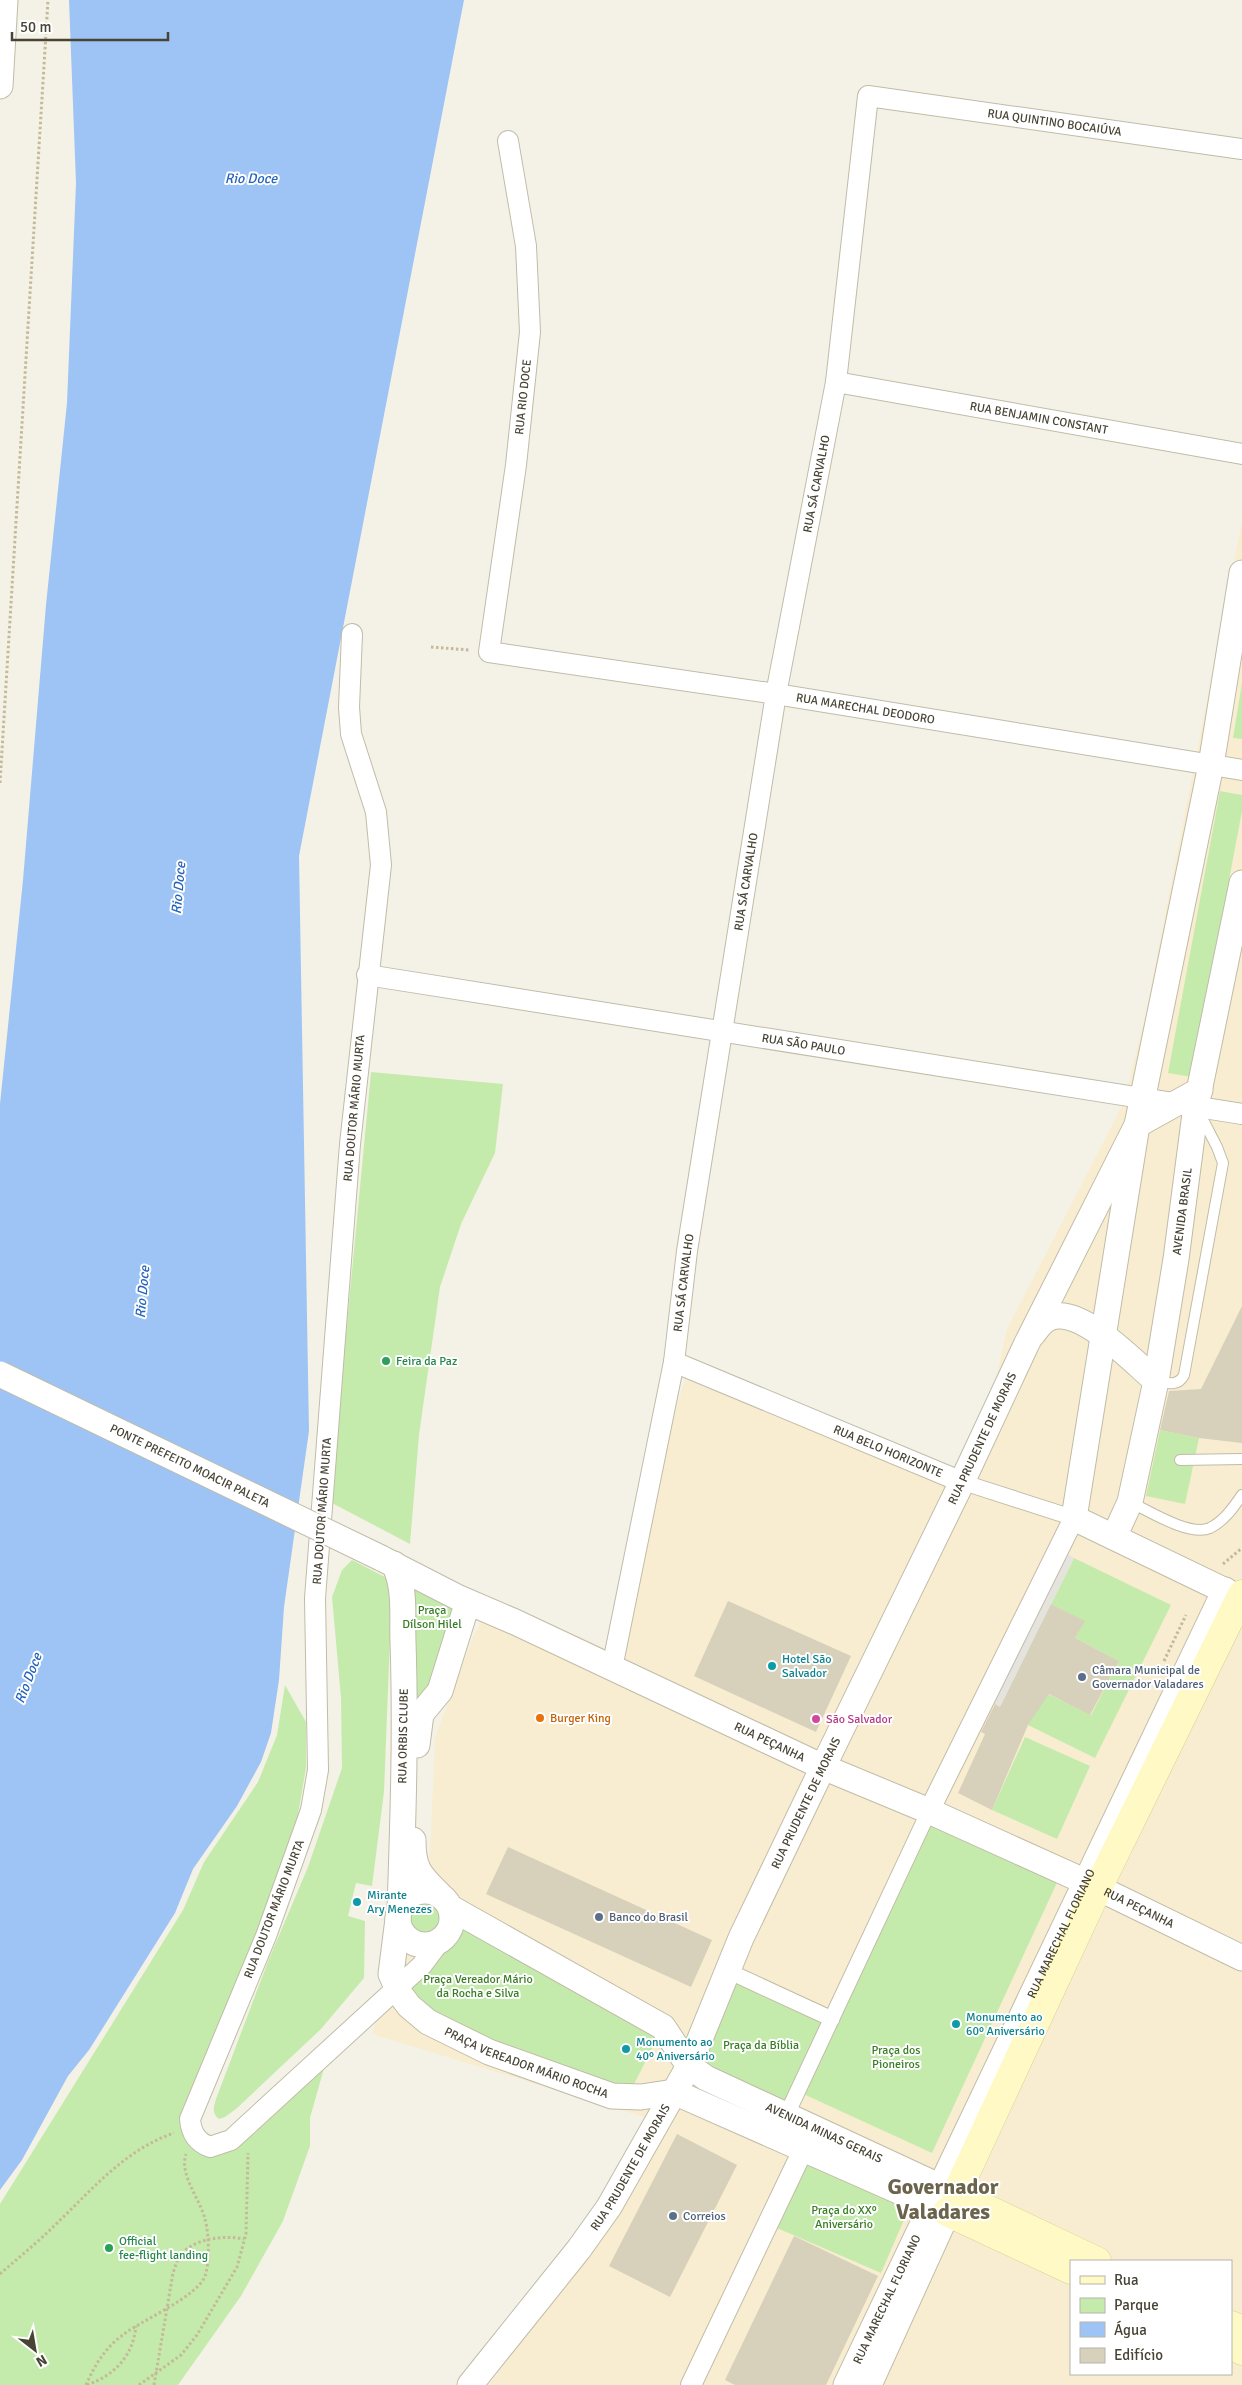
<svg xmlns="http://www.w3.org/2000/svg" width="1242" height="2385" font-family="Signika,sans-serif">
<rect width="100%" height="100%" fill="#f4f2e6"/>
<!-- commercial -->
<path fill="#f8edd0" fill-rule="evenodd" d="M1242,521V2385H489L638,2186L657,2121L372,2034L430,1854L435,1737L473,1637L494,1598L605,1648L685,1379L970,1495L1007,1329L1124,1102L1146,1012ZM1071,2261H1231V2374H1071Z"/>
<!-- green -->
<path fill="#c5ebac" d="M1242,683V739L1233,738Z
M1220,791L1242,795V811L1192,1077L1168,1073Z
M371,1072L503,1084L495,1153L461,1224L440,1287L419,1435L410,1544L330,1502Z
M1160,1430L1199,1438L1185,1504L1146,1496Z
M1074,1558L1171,1605L1095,1758L1028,1725L1046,1693L1091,1715L1119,1661L1075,1638L1084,1621L1051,1604Z
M352,1560L385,1577L390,1582L391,1613L384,1792L372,1886L356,1883L348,1916L365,1921L364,1978L321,2029L236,2109L225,2117L219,2119C211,2113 214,2107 216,2099L269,1959L308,1867L342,1768L341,1698L332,1597L342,1570Z
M408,1585L461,1605L423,1699H417L413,1694Z
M285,1685L306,1722V1768L296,1826L264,1925L185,2119L220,2149L328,2054L310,2118V2146L283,2221L241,2296L178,2385H0V2204L183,1910L204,1862L258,1782L277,1735Z
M1025,1737L1090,1766L1057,1839L992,1810Z
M930,1812L1061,1874L932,2153L799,2092Z
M425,1894L432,1895L450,1918C445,1943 421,1949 405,1929L410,1900Z
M454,1909L663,2027L627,2098L409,2006L411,1975L447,1935L452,1927Z
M729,1977L827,2021L785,2110L695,2065Z
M807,2161L910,2206L881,2273L777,2228Z"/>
<!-- parking -->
<path fill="#e5e3de" d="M1059,1550L1074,1558L1000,1707L984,1699Z"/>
<!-- water -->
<path fill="#9ec4f5" d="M69,0H464L299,856L309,1431L284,1607L279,1680L271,1733L261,1762L237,1806L193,1869L175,1913L89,2050L68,2076L22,2160L0,2190V1104L23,880L46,605L67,403L76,183Z"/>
<!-- building -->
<path fill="#d7d0bb" d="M1242,1306V1443L1199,1438L1160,1430L1169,1391L1201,1389Z
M728,1601L851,1656L816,1732L694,1676Z
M1051,1604L1085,1621L1075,1638L1119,1661L1090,1715L1049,1694L1028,1725L992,1810L958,1793L985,1734L981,1732L995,1704L1000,1707Z
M508,1847L712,1940L691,1987L486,1894Z
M677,2134L737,2165L670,2297L609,2266Z
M794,2236L878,2276L826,2385H735L725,2380Z"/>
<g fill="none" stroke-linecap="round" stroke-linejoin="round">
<!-- service casing -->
<g stroke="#c0bca8" stroke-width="12">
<path id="service" d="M1156,1381C1167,1383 1178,1387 1184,1375L1223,1163L1217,1147L1200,1114
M1180,1460L1242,1459
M1130,1502C1149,1511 1190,1537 1210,1528C1224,1521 1233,1508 1242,1495"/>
</g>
<!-- pedestrian casing -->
<g stroke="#c0bca8" stroke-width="17">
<path id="pedestrian" d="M962,1482L1074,1518
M728,1971L832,2019
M786,2116L929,1811"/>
</g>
<!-- minor casing -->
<g stroke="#c0bca8" stroke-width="22">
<g id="minor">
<path id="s1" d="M508,141L526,246L530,332L516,465L489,652L776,694L1242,770"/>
<path id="s2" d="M836,382L1242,454"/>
<path d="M352,634L349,707L351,734L376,812L381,865L350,1144L315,1598L318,1770L311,1810L266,1936L190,2119C191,2133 197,2142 210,2147L231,2140L422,1965L440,1941"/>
<path id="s3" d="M367,975L1242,1114"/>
<path id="s4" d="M674,1362L962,1482"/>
<path id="s5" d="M612,1668L674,1362L687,1251L776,694L836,382L868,96L1242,149"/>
<path d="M929,1811L1074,1518"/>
<path d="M691,2385L803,2150"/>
</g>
</g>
<!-- tertiary casing -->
<g stroke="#c0bca8" stroke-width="27">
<g id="tertiary">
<path d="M0,86L5,0"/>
<path d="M1242,573L1211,765L1137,1125L1074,1518L1242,1599"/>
<path d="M1033,1334C1039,1326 1045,1317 1057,1316C1087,1313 1134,1362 1156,1381"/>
<path id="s6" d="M1114,1537L1130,1502L1156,1381L1176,1259L1196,1106L1242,883"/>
<path id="s7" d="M381,1558L459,1598L515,1622L823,1767L929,1811L1086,1882L1242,1958"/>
<path d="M394,1564C406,1588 402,1616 403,1642C406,1731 403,1821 400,1909"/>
<path d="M417,1745L421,1714L440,1691L464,1614L468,1607L477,1606"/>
<path d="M413,1840C413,1868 419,1875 439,1894"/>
<circle cx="425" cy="1918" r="27"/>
<path id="s8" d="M451,1908L663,2027L689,2066L706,2078L956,2194L869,2385"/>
<path id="s9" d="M398,1919L391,1974L400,1994L409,2006L428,2022L489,2052L612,2096L641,2097L674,2092"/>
<path d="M674,2092L946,2212"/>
<path id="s10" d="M470,2385L579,2249L609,2207L689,2066L741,1938L823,1767L962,1482L1026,1345L1137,1125L1200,1090"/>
<path id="s11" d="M846,2385L1225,1590"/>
</g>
</g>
<!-- secondary casing -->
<g stroke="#d7d093" stroke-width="29">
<path id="secondary" d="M947,2212L1071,2270
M1097,2261L956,2194L1098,1888L1242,1594
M1231,2325L1242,2330
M1231,2345L1242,2351"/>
</g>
<!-- path -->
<path stroke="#c3ba98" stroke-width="3" stroke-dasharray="2.5 2.5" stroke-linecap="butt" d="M431,647L469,650
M0,783L48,0
M1223,1564L1242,1548
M1164,1661L1186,1615
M0,2274C18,2258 37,2243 54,2226C91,2191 124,2150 174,2133
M86,2385C94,2367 103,2351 119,2338C138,2321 197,2298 205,2276C210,2262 209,2233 205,2219C200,2199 179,2175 186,2154
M87,2385C115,2375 133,2356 136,2326
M139,2385L181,2355L197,2335L237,2267L246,2234L248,2153
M154,2385L173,2273C175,2268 176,2263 179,2258C190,2238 225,2235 244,2239"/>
<!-- service -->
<use href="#service" stroke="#fff" stroke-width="10"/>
<!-- pedestrian -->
<use href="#pedestrian" stroke="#fff" stroke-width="15"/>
<!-- minor -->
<use href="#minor" stroke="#fff" stroke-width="20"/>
<!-- tertiary -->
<use href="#tertiary" stroke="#fff" stroke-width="25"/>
<!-- secondary -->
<use href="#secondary" stroke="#fffac5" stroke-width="28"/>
<!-- tertiary-bridge casing -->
<g stroke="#c0bca8" stroke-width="27" stroke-linecap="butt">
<g id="tertiary-bridge">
<path id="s12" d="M0,1374L381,1558"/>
</g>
</g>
<!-- tertiary-bridge -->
<use href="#tertiary-bridge" stroke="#fff" stroke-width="25"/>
</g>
<!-- markers -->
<g fill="#2e9e5b" stroke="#fff" stroke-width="2">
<circle cx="386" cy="1361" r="5"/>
<circle cx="109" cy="2248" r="5"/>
</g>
<g fill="#0f9aa8" stroke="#fff" stroke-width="2">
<circle cx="772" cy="1666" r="5"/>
<circle cx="357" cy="1902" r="5"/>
<circle cx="956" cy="2024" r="5"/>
<circle cx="626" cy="2049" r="5"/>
</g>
<g fill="#5c6f8a" stroke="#fff" stroke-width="2">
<circle cx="1082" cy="1677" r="5"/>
<circle cx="599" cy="1917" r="5"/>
<circle cx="673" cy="2216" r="5"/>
</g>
<circle fill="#e8710a" stroke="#fff" stroke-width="2" cx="540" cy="1718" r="5"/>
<circle fill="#d1479c" stroke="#fff" stroke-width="2" cx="816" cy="1719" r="5"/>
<g text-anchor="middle" stroke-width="4" stroke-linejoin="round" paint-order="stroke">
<!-- street labels -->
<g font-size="12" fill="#474335" stroke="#fff">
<text dy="4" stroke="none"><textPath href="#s5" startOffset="1782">RUA QUINTINO BOCAIÚVA</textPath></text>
<text transform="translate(523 397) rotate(-84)" y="4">RUA RIO DOCE</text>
<text dy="4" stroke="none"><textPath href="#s2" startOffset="206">RUA BENJAMIN CONSTANT</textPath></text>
<text dy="4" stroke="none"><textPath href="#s5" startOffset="1202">RUA SÁ CARVALHO</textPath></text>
<text dy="4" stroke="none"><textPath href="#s1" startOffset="896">RUA MARECHAL DEODORO</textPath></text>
<text dy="4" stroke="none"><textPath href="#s5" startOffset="798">RUA SÁ CARVALHO</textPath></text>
<text dy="4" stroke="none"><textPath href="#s3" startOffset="442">RUA SÃO PAULO</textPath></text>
<text transform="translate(354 1108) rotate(-85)" y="4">RUA DOUTOR MÁRIO MURTA</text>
<text dy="4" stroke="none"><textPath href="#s6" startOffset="334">AVENIDA BRASIL</textPath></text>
<text dy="4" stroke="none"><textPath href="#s5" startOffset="392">RUA SÁ CARVALHO</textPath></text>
<text dy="4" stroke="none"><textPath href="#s10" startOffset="1081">RUA PRUDENTE DE MORAIS</textPath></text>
<text dy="4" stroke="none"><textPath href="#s4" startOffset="232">RUA BELO HORIZONTE</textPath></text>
<text dy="4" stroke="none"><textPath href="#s12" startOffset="211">PONTE PREFEITO MOACIR PALETA</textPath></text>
<text transform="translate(322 1511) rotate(-86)" y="4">RUA DOUTOR MÁRIO MURTA</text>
<text transform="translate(403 1736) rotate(-89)" y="4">RUA ORBIS CLUBE</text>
<text dy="4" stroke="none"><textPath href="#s7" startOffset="430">RUA PEÇANHA</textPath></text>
<text dy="4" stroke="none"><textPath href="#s10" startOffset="676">RUA PRUDENTE DE MORAIS</textPath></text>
<text dy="4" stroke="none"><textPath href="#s7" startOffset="835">RUA PEÇANHA</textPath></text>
<text transform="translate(274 1909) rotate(-69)" y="4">RUA DOUTOR MÁRIO MURTA</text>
<text dy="4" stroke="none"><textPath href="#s11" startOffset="500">RUA MARECHAL FLORIANO</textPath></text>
<text dy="4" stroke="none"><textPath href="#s9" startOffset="224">PRAÇA VEREADOR MÁRIO ROCHA</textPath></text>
<text dy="4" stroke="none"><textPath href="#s8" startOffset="441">AVENIDA MINAS GERAIS</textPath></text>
<text dy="4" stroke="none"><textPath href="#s10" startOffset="271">RUA PRUDENTE DE MORAIS</textPath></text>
<text dy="4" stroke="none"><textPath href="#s11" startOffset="95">RUA MARECHAL FLORIANO</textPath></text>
</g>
<!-- leisure labels -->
<g font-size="12" fill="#27864d" stroke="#fff" text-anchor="start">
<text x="396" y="1365">Feira da Paz</text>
<text x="119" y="2245">Official<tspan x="119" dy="14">fee-flight landing</tspan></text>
</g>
<!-- park labels -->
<g font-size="12" fill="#387d24" stroke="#fff">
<text x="432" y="1614">Praça<tspan x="432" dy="14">Dílson Hilel</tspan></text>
<text x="478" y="1983">Praça Vereador Mário<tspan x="478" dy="14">da Rocha e Silva</tspan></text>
<text x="761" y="2049">Praça da Bíblia</text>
<text x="896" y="2054">Praça dos<tspan x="896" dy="14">Pioneiros</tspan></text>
<text x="844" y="2214">Praça do XXº<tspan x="844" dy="14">Aniversário</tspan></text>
</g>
<!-- culture labels -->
<g font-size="12" fill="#0d838f" stroke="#fff" text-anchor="start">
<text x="782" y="1663">Hotel São<tspan x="782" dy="14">Salvador</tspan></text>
<text x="367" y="1899">Mirante<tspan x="367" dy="14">Ary Menezes</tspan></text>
<text x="966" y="2021">Monumento ao<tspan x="966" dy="14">60º Aniversário</tspan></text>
<text x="636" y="2046">Monumento ao<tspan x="636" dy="14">40º Aniversário</tspan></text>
</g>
<!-- service labels -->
<g font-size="12" fill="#4e5e75" stroke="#fff" text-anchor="start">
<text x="1092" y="1674">Câmara Municipal de<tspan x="1092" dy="14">Governador Valadares</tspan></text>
<text x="609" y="1921">Banco do Brasil</text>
<text x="683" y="2220">Correios</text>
</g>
<!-- food labels -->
<g font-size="12" fill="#c56008" stroke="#fff" text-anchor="start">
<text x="550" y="1722">Burger King</text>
</g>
<!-- hotel labels -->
<g font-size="12" fill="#b23c85" stroke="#fff" text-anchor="start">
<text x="826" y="1723">São Salvador</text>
</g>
<!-- water labels -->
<g font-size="14" font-style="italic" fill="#2665bb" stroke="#fff">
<text x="251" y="183">Rio Doce</text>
<text transform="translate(178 888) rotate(-85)" y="5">Rio Doce</text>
<text transform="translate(142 1292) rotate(-85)" y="5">Rio Doce</text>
<text transform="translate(28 1678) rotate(-69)" y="5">Rio Doce</text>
</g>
<!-- town labels -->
<g font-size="22" font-weight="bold" fill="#6b634b" stroke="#fff">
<text x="943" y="2194">Governador<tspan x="943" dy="25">Valadares</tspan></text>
</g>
</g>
<!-- legend -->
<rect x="1070" y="2260" width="162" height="115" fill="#ffffff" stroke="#b5b4ae"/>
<rect x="1080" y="2276" width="25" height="8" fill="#fffac5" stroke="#b5b4ae"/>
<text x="1114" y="2285" font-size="15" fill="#474335">Rua</text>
<rect x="1080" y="2298" width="25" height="15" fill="#c5ebac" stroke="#b5b4ae"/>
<text x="1114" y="2310" font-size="15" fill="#474335">Parque</text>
<rect x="1080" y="2322" width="25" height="15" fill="#9ec4f5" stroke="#b5b4ae"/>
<text x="1114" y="2335" font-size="15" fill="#474335">Água</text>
<rect x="1080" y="2348" width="25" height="15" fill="#d7d0bb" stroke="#b5b4ae"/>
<text x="1114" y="2360" font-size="15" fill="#474335">Edifício</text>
<!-- north arrow -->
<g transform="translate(35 2350) rotate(149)" stroke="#ffffff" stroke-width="4" paint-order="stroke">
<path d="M0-4L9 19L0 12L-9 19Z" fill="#474335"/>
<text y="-8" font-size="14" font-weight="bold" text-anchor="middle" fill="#474335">N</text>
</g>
<!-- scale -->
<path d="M12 32v8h156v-8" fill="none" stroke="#474335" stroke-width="2.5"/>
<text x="20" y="32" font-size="15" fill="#474335" stroke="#ffffff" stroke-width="4" paint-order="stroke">50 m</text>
</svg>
